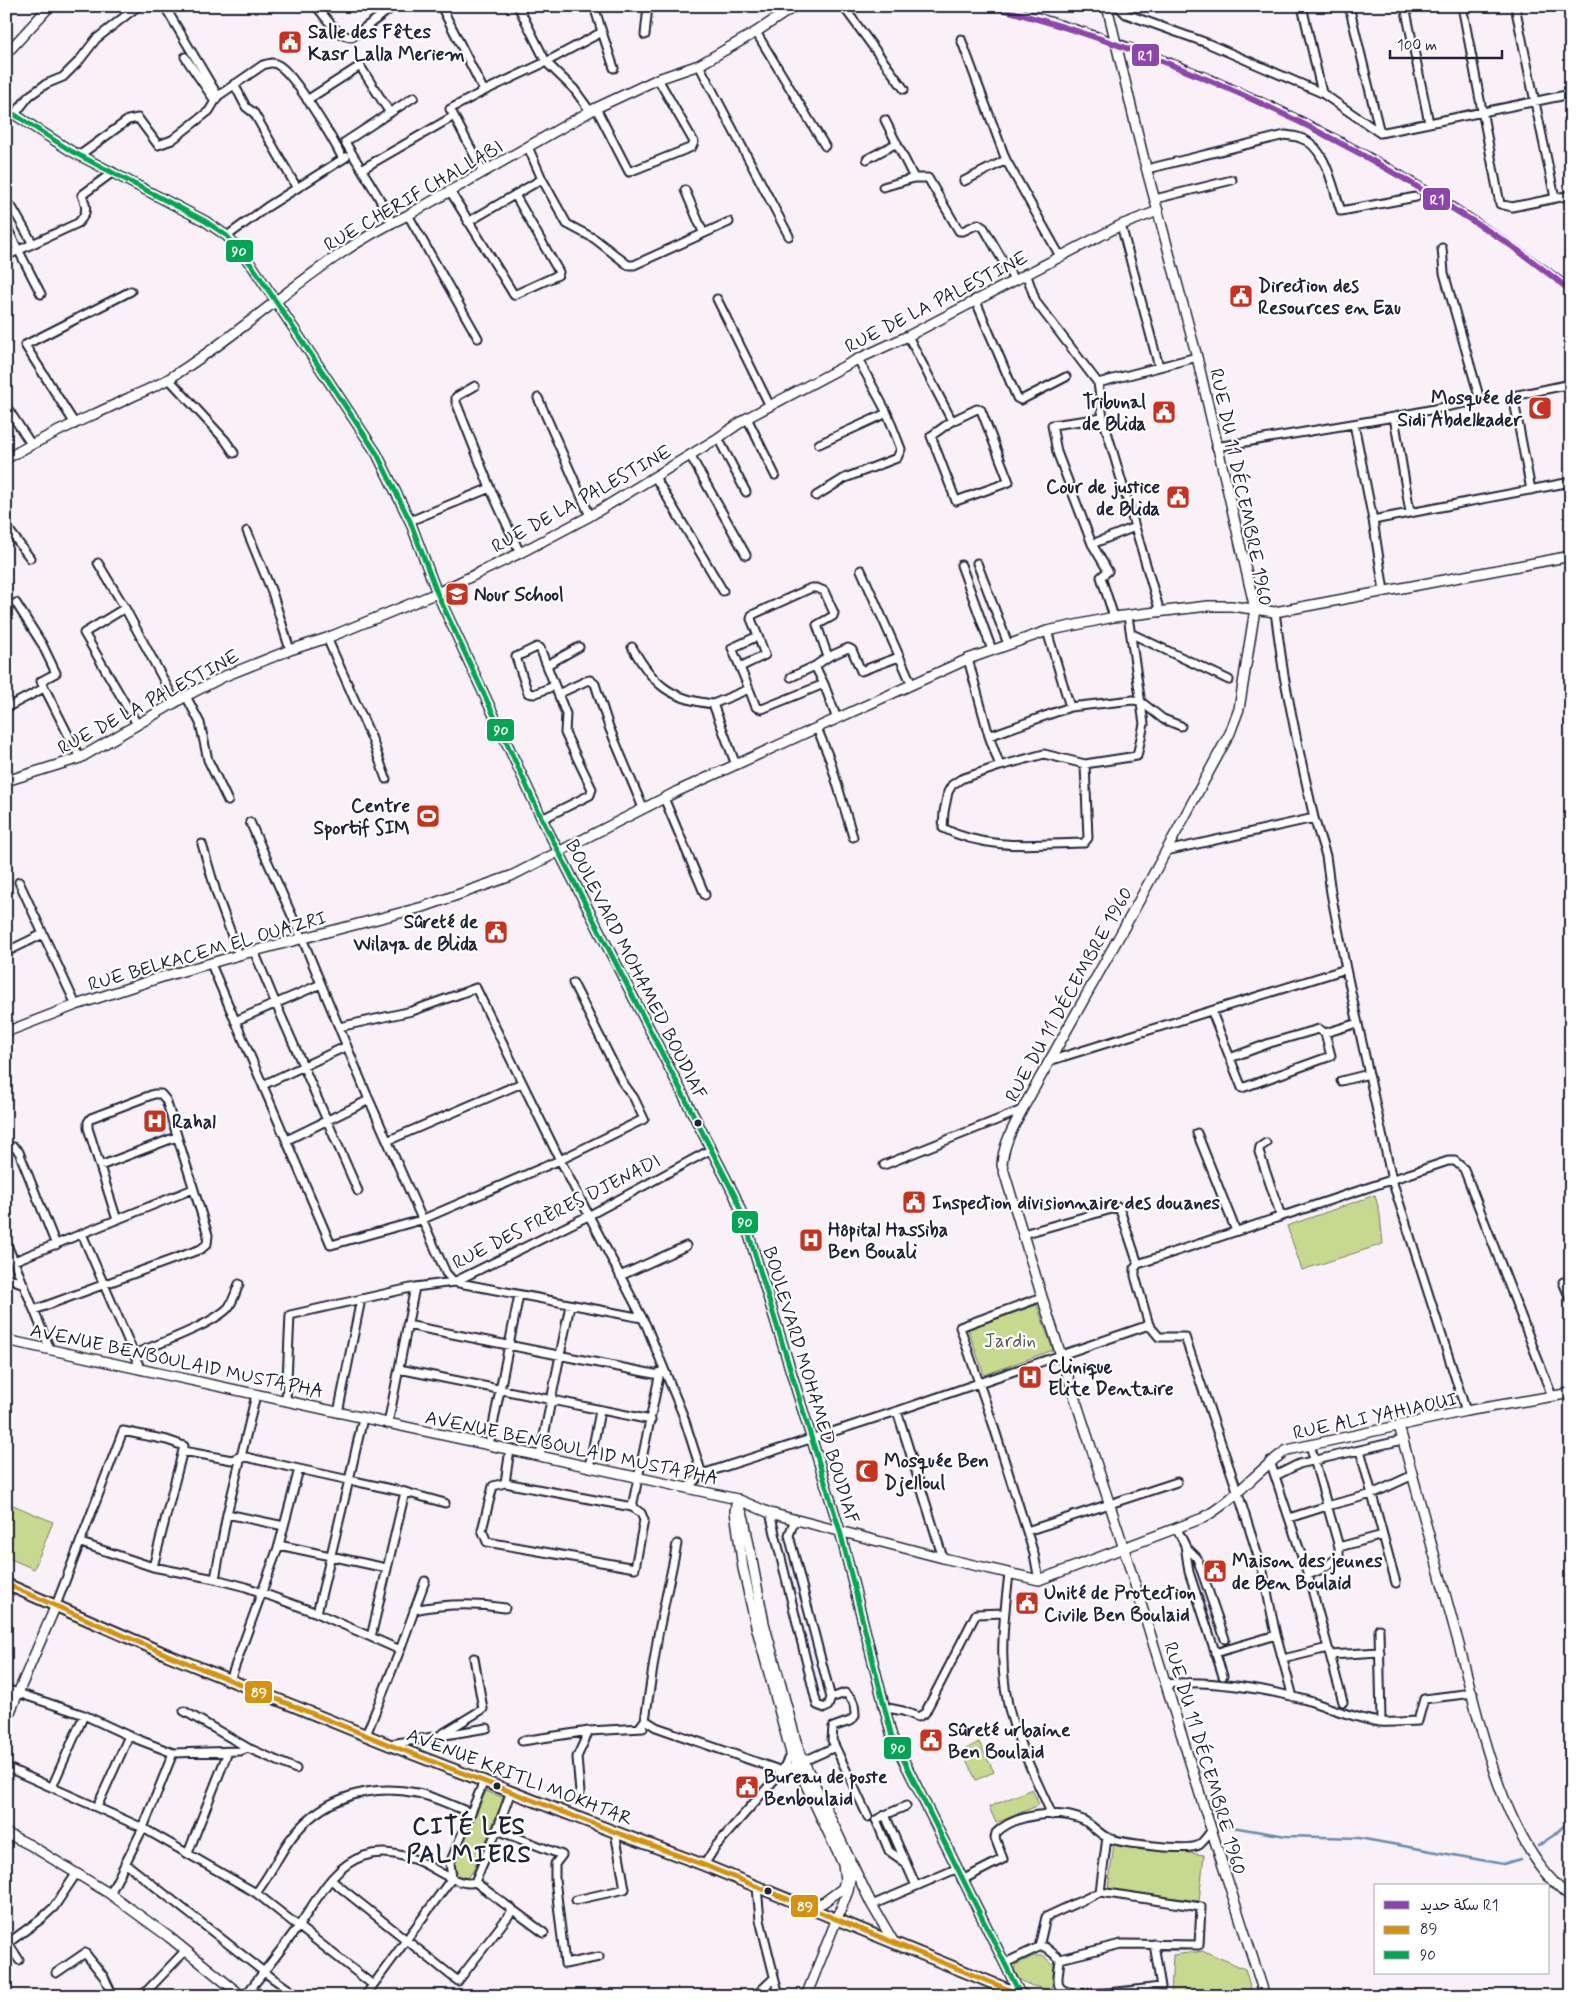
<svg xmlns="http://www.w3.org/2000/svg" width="1577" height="2002" font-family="Mynerve,'Playpen Sans Arabic',sans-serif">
<rect width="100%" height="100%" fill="#f9f0f8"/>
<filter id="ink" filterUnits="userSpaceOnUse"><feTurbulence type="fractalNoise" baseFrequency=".02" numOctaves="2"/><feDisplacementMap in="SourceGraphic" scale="10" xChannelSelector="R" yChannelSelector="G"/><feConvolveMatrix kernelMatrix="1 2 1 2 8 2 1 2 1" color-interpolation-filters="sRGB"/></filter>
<g filter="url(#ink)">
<!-- green -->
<path fill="#c7d98e" stroke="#747e64" d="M1375,1195L1380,1215L1383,1244L1302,1270L1287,1226Z
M1037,1305L1053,1350L984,1375L968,1329Z
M6,1502L53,1522L34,1569L6,1557Z
M979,1742L994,1772L976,1780L962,1751Z
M1032,1789L1039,1805L996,1823L989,1807Z
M486,1791L504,1798L472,1873L466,1878C457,1876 456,1872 455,1863Z
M1114,1843L1204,1855L1199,1901L1108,1889Z
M1204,1951L1245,1969L1253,1996H1162L1170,1995L1171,1993L1173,1955Z
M1034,1956H1044L1054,1966L1052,1990C1037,1987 1022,1986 1014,1972L1015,1965Z"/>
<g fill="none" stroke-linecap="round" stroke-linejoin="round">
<!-- stream -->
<path stroke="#698cad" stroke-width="2.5" d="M1226,1826L1286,1836L1359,1838L1503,1864L1520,1859
M1538,1846L1554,1835L1571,1819"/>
<!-- minor casing -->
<g stroke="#22223b" stroke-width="11">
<path id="minor" d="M175,6L168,12L218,96
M316,6C325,16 338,38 352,37L394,6
M441,6L484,91
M518,6L546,62L602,32L614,68
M594,6L602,32
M843,6L904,89
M1118,6L1126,14L1207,43L1322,93L1380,133
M1302,6L1322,93
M1349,6L1380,133L1571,94
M1405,6L1429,123
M1462,6L1500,204L1512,207L1571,195
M1515,6L1555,198
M756,32L825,146
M645,35L648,6
M961,39L1006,160
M185,57L215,101
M699,65L789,236
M234,84L246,107L254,113L297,188
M307,100L360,66L390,113
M596,108L629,172L692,147L694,142L658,79
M15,114L29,96L46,84L63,77L79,61L96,39L138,6
M454,116L450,109L484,91L546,62L574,89L590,111
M885,120L914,178H928L959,231H963L978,224L984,228L1014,280
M528,147L542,179L567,224L595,239L628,265H634L729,222
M80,155L128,120L138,118L158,145L172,140L209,111L218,96L263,65C269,63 273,62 278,65C294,73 334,141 343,159
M867,159L897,143
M362,169L454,116L483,172
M1147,169L1285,135C1290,136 1296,136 1300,138C1326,145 1333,189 1341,211L1416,197
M964,181L1006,160L1060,256
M883,187L914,178
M685,190L703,232
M450,191L514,295L558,275L559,272L515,195
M1155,199L1232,180
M6,202L13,209L33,244
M408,215L478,338
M468,222L542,179
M392,223L378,196L345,142L414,97
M1121,225L1159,367
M6,226L41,294
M227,236L267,207L346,157
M6,256L78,223C88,213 87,207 82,195L113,172
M1026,273L1036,302L1098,383L1103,418L1160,612
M717,299L770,406
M975,299L1017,398L1021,400L1066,377
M908,336L952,421
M169,379L225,440L234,453
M1098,383L1197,357
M475,386L456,397V402L490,488L520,553
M538,398L590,516
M6,406L31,444
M977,409L981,410L1009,482L956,501L931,436L952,421Z
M1394,417L1410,512
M747,418L775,475
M1103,418L1052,425L1057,452L1092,544L1135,527
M75,424L25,345L131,291
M1354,424L1373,520L1384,591
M718,438L746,492
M819,444L887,413L858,359
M1216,447L1394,417L1480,400L1444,273L1442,248
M690,455L746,555
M655,477L723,591
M1531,490L1513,396L1571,384
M816,496L845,478L897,458L901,449L887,413
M1373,520L1571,482
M410,521L490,488
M6,526L30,558
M247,531L272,592L290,650
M1092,544L1108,571L1101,577L1114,617
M98,563L125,608L176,703
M977,563L1008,644
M961,565L992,650
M861,570L912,685
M16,603L42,644L56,673L41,681L80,758
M125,608L84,633L137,724
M1275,612L1284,676L1298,746L1314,818L1326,856L1331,893L1346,969L1392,1180L1466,1411
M1047,631L1070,707
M1132,634L1229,680
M327,638L372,739L386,779
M632,647C653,684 669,699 713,704
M968,659L989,736L1000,766L961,779L952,785L948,792L944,812L943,828C987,851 1037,844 1084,843L1088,838L1085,764
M547,665L579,647
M740,667L765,655L758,636
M791,677L815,666
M824,684L815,666L828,657L848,648L852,650L861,671L899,657
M749,689L732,648L758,636L751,619L752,615L811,588H817L824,591L834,613L833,616L817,625L828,657
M558,694L586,681L590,680L595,684L609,727L643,808
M186,696L200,723L208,760L228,801
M6,708L44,688
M817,728L830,760L853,837
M989,736L1070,707L1133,700L1140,701L1163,719L1181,726
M736,765L713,704L749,689L756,707L762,709L824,684L837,719
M1000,766L1044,754L1085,764L1137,756L1144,724L1128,616
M664,798L705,895
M542,819L590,795L592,789L565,733L566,714L540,648L537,647L516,657L528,693L534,694L554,686
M250,822L302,938L367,1095L446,1273L454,1282L642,1318
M202,844L217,895L239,955
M1166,851L1314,818
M19,882L76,1005
M254,951L276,1004L358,1191
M6,952L43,934
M211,964L331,1245L421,1220L560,1160L644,1119L634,1098L623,1083L573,983
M1212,1012L1230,1058L1270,1043L1319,1029L1325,1033L1358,1023
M235,1021L321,984
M339,1027L412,1011L476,988L560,1160L646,1325L683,1415L702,1474
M1230,1058L1242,1088L1331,1056L1325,1033
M1049,1061L1346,969
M1341,1081L1369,1074
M263,1085L347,1046
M1197,1133L1236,1231
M287,1140L369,1100
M387,1141L522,1083
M1266,1143L1260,1147L1259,1152L1281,1216
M6,1149L14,1147L19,1152L56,1245
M884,1165L1022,1110
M100,1166L176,1137
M82,1234L141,1370
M1023,1234L1119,1207L1138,1264
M6,1242L50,1349
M14,1261L193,1189
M620,1276L686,1246
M6,1277L24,1284
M1563,1282L1571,1301
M34,1310L201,1249L207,1244L208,1235L166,1100L161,1094H154L91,1118L88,1122V1128L117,1220
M407,1325L659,1375
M1149,1325L1159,1337H1185L1238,1493L1263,1572L1276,1635L1293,1697
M134,1354C158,1344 211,1325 228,1308C233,1302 236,1291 239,1284
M399,1369L651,1420
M286,1401L290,1315L415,1287L454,1282L588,1216L712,1149
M897,1411L943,1558
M338,1413L361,1299
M388,1424L415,1287
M489,1445L519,1295
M1360,1450L1396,1583
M183,1451L232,1460L241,1456L299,1469
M540,1456L570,1305
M1270,1461L1308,1575L1343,1702
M589,1467L600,1411
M1275,1476L1299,1464L1403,1440
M505,1483L632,1507L641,1513L644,1520L635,1568L487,1542L482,1530L493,1486Z
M505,1483L510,1449
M687,1488L702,1474L897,1411L1149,1325L1135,1276V1268L1138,1264L1448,1161H1455L1464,1169L1552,1396
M632,1507L660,1372
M770,1513L817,1705L825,1708L828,1706L831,1698
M227,1514L284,1526
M1289,1518L1327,1506L1372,1494L1413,1475
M795,1519L789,1535L831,1698L845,1693C854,1699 855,1705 855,1716L850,1721L833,1727L832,1740L868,1817
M1177,1529L1185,1545L1189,1572L1223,1676
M1027,1531L1177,1482
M81,1543L153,1567L215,1579L246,1587L317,1613L400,1650
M279,1545L386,1568
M1185,1546L1197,1558L1225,1639
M1339,1547L1383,1535
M1009,1574C1003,1623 997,1675 1013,1723C1023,1755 1039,1785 1052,1815
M1308,1575L1320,1570L1339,1557V1547L1310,1445
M215,1579L227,1514L256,1395
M1039,1580L1034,1554L993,1424L960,1327L1042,1297
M56,1605L123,1431L167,1440L184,1446L153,1567
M414,1610C444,1604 474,1603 505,1608
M317,1613L349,1480L405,1492
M1379,1629L1381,1722
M371,1637L405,1492L445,1503
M1215,1653L1276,1635
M1330,1655L1380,1652
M1283,1659L1328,1648
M230,1680L279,1545L299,1469L349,1480L363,1418
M1166,1684C1205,1679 1268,1689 1306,1700C1331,1708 1354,1718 1380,1722C1392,1723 1406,1721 1418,1721L1424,1699L1473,1693
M6,1689L84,1715L129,1736L173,1753L240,1751L248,1748
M883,1707L903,1711L918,1717L925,1713L976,1614L1004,1613
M184,1711L248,1748L296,1769
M645,1720L656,1727L782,1771L791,1753
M639,1728L645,1720L658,1635L677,1544
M366,1735L400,1650L425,1581
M437,1737L483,1709L474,1658
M522,1741L589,1731L643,1728
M391,1744L487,1728
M6,1767L143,1828L256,1893L373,1985
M52,1787L84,1715
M580,1793L577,1757L589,1731
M906,1806L885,1815L916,1886
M97,1807L129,1736
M885,1815L876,1820L877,1822L889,1851L906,1863
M497,1830L562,1855L555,1864V1879L565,1964L599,1957
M188,1853L228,1752
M125,1863L264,1972L298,1996
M704,1865L716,1846L782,1771L835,1747
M331,1880L458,1981L513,1910
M962,1880L1003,1859L995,1838L996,1833C1015,1814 1058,1809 1083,1820C1092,1825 1099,1834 1108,1838C1122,1843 1187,1852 1199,1845C1204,1841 1208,1835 1212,1830
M475,1882L497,1830L511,1791
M475,1882L544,1933
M757,1887L760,1920L779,1996
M256,1893C269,1877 277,1858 289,1841C319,1799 367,1783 417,1793C435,1797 453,1806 471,1813
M110,1894L143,1828L173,1753
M576,1900L625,1889L615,1832
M872,1905L956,1869
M1039,1947H1045L1060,1959C1060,1966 1056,1979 1059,1986C1068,2002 1144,1988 1161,1987L1154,1944
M1060,1959L1121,1944L1199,1945L1201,1907L1100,1892
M19,1960L8,1943L41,1919L54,1907L76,1874
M1005,1963L1039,1947L1046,1917L1100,1892L1107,1837
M56,1973L85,1953L104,1977L113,1996
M142,1996L185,1951
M245,1996C263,1973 281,1950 298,1927C316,1902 333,1865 364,1856C382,1850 399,1854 416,1860C433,1866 458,1888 475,1882
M365,1996L452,1878L450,1863L484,1781
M755,1996L774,1978"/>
</g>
<!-- tertiary casing -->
<g stroke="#22223b" stroke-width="12">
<path id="tertiary" d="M6,54L50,6
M6,459C45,435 88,418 129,398C142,392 157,386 170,378C251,328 321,255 408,215L596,108L658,79L699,65L756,32L795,6
M6,781L80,758L186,696L225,676L290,650L327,638L437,593L520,553L590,516L718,438L747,418L858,359L908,336L1121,225L1158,211
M6,1032L76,1005L162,977L239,955L423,907L511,876L678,791L968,659L1047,631L1114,617L1208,606H1231L1275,612L1571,556
M1399,1426C1418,1495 1437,1565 1456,1634C1479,1716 1501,1844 1571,1898
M737,1499L744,1519L764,1623L796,1741L803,1760L850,1860L851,1875L848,1891L806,1996
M737,1499L735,1511L743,1568L756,1626L791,1753L843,1864L845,1880L843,1887
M852,1864L872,1905L893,1941
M809,1908L824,1902L843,1888"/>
</g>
<!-- secondary casing -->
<g stroke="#22223b" stroke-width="12">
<path id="secondary" d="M6,109L71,151L205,221L227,236L253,267L377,454L410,521L437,593L542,819L735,1196L745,1222L840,1531L892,1737L1020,1994
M1143,156L1197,357L1255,609L1239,709L1230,733L1134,910L1022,1110C1013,1128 1003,1145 1002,1165L1042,1297L1119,1533L1203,1804L1265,1996
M6,1340L737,1499L770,1513L943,1558L1039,1580L1203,1518C1235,1500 1257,1470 1287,1450L1466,1411L1571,1393
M6,1721L56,1605
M6,1833L30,1845L110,1894L169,1937L242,1996"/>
</g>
<!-- primary casing -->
<g stroke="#22223b" stroke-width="14">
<path id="primary" d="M6,1584L168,1655L390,1745L615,1832L704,1865L1024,1996"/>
</g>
<!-- minor -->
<use href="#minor" stroke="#fff" stroke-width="7"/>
<!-- tertiary -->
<use href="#tertiary" stroke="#fff" stroke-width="9"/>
<!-- secondary -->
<use href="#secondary" stroke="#fff" stroke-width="9"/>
<!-- primary -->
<use href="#primary" stroke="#fff" stroke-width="10"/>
<!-- rail casing -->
<g stroke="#22223b" stroke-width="4.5">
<path id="rail" d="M1006,6C1210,59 1403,159 1571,286"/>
</g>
<!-- rail -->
<use href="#rail" stroke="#fff" stroke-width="2.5" stroke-dasharray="8" stroke-linecap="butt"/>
<!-- secondary-bridge casing -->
<g stroke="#22223b" stroke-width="12" stroke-linecap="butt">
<path id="secondary-bridge" d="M1107,6L1143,156"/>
</g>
<!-- secondary-bridge -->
<use href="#secondary-bridge" stroke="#fff" stroke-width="9"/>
<!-- bus-1 casing -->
<g stroke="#fff" stroke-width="9">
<path id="bus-1" d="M6,1584L168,1655L390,1745L615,1832L704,1865L1024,1996"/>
</g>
<!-- bus-2 casing -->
<g stroke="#fff" stroke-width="9">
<path id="bus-2" d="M6,109L71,151L205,221L227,236L253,267L377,454L410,521L437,593L542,819L735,1196L745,1222L840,1531L892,1737L1020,1994"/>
</g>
<!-- bus-1 -->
<use href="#bus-1" stroke="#d79209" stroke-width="5"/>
<!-- bus-2 -->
<use href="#bus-2" stroke="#00a651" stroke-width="5"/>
<!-- rail-1 casing -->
<g stroke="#fff" stroke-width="10">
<path id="rail-1" d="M990,6C1153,48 1308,117 1450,207C1472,221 1495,234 1517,250C1535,263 1553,277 1571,291"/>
</g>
<!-- rail-1 -->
<use href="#rail-1" stroke="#8e44ad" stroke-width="6"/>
</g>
</g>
<!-- icons -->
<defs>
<g id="civic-square" transform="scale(1.25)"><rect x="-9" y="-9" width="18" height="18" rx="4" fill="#c8321e" stroke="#fff"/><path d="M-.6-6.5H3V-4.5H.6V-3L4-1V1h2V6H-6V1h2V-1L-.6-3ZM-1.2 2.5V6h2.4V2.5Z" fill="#fff"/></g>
<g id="mosque-square" transform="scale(1.25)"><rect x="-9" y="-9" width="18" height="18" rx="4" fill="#c8321e" stroke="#fff"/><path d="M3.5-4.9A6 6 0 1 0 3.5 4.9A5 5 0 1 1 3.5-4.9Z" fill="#fff"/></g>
<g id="university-square" transform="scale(1.25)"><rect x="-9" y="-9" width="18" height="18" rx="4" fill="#c8321e" stroke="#fff"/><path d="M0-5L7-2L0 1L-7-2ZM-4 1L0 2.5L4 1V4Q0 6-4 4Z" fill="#fff"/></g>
<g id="stadium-square" transform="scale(1.25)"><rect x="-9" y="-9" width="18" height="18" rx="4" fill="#c8321e" stroke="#fff"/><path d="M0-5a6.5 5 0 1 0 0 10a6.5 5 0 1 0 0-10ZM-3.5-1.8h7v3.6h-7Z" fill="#fff"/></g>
<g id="hospital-square" transform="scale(1.25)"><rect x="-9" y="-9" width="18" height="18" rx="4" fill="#c8321e" stroke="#fff"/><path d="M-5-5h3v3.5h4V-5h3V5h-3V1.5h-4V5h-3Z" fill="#fff"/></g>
</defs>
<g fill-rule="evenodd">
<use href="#civic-square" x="290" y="42"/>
<use href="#civic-square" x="1241" y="296"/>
<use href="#mosque-square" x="1540" y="408"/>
<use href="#civic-square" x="1164" y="412"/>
<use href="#civic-square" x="1178" y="497"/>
<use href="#university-square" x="457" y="594"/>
<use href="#stadium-square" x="428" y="816"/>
<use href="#civic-square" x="496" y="932"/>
<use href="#hospital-square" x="155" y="1121"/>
<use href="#civic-square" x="914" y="1202"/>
<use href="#hospital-square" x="811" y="1240"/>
<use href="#hospital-square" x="1030" y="1377"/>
<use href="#mosque-square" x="867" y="1471"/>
<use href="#civic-square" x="1215" y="1571"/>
<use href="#civic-square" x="1027" y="1603"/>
<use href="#civic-square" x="931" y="1740"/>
<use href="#civic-square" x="747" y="1787"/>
</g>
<!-- markers -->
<g fill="#22223b" stroke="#fff" stroke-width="2">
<circle cx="698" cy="1123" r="4.5"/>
<circle cx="497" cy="1786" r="4.5"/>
<circle cx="768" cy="1891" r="4.5"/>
</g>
<g text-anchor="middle" stroke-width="4.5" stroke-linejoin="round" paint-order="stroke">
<!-- poi labels -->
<g font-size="19" font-weight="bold" fill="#22223b" stroke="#fff" text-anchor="start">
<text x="308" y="38">Salle des Fêtes<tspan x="308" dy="22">Kasr Lalla Meriem</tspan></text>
<text x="1258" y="292">Direction des<tspan x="1258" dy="22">Resources en Eau</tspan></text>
<text x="1522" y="404" text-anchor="end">Mosquée de<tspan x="1522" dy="22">Sidi Abdelkader</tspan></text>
<text x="1146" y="408" text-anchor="end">Tribunal<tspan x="1146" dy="22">de Blida</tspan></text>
<text x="1160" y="493" text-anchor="end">Cour de justice<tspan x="1160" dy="22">de Blida</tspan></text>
<text x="474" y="601">Nour School</text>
<text x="410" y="812" text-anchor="end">Centre<tspan x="410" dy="22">Sportif SIM</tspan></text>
<text x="478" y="928" text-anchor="end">Sûreté de<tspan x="478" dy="22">Wilaya de Blida</tspan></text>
<text x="172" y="1128">Rahal</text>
<text x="932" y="1209">Inspection divisionnaire des douanes</text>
<text x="828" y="1236">Hôpital Hassiba<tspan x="828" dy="22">Ben Bouali</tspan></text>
<text x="1048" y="1373">Clinique<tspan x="1048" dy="22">Elite Dentaire</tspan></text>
<text x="884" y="1467">Mosquée Ben<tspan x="884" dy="22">Djelloul</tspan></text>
<text x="1232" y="1567">Maison des jeunes<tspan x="1232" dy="22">de Ben Boulaid</tspan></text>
<text x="1044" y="1599">Unité de Protection<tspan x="1044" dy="22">Civile Ben Boulaid</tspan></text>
<text x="948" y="1736">Sûreté urbaine<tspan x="948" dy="22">Ben Boulaid</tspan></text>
<text x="764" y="1783">Bureau de poste<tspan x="764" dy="22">Benboulaid</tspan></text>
</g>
<!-- street labels -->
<g font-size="19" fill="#22223b" stroke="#fff">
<text transform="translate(413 195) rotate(-30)" y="7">RUE CHERIF CHALLABI</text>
<text transform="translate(936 301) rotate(-27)" y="7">RUE DE LA PALESTINE</text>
<text transform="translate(1242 487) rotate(78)" y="7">RUE DU 11 DÉCEMBRE 1960</text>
<text transform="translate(581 498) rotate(-29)" y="7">RUE DE LA PALESTINE</text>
<text transform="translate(148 701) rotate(-28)" y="7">RUE DE LA PALESTINE</text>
<text transform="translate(207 950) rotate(-16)" y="7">RUE BELKACEM EL OUAZRI</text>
<text transform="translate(637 969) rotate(63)" y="7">BOULEVARD MOHAMED BOUDIAF</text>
<text transform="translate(1068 994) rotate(-61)" y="7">RUE DU 11 DÉCEMBRE 1960</text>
<text transform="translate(556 1211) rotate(-27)" y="7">RUE DES FRÈRES DJENADI</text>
<text transform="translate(177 1360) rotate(12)" y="7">AVENUE BENBOULAID MUSTAPHA</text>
<text transform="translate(812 1385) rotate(73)" y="7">BOULEVARD MOHAMED BOUDIAF</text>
<text transform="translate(1375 1415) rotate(-12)" y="7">RUE ALI YAHIAOUI</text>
<text transform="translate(572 1447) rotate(12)" y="7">AVENUE BENBOULAID MUSTAPHA</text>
<text transform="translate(1206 1758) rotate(73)" y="7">RUE DU 11 DÉCEMBRE 1960</text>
<text transform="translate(520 1776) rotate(21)" y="7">AVENUE KRITLI MOKHTAR</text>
</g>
<!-- park labels -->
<g font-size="19" fill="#545954" stroke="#fff">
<text x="1010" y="1347">Jardin</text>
</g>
<!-- district labels -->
<g font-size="24" font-weight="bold" letter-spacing="1" fill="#22223b" stroke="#fff">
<text x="469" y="1834">CITÉ LES<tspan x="469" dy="28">PALMIERS</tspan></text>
</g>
</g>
<g stroke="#fff" stroke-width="2">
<rect x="1131" y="43" width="29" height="24" rx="5" fill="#8e44ad"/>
<rect x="1422" y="187" width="29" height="24" rx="5" fill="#8e44ad"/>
<rect x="225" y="239" width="29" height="24" rx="5" fill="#00a651"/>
<rect x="486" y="718" width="29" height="24" rx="5" fill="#00a651"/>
<rect x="731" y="1210" width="28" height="24" rx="5" fill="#00a651"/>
<rect x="244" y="1680" width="29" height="24" rx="5" fill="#d79209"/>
<rect x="883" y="1736" width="29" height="24" rx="5" fill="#00a651"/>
<rect x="790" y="1894" width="29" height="24" rx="5" fill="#d79209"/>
</g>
<g font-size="14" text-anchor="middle" font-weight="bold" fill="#fff">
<text x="1145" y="60">R1</text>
<text x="1437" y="204">R1</text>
<text x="239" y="256">90</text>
<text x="501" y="735">90</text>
<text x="745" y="1227">90</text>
<text x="259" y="1697">89</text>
<text x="898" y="1753">90</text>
<text x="805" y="1911">89</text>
</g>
<!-- margin -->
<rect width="1577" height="2002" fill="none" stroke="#fff" stroke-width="25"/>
<rect x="12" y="12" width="1552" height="1977" fill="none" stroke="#22223b" stroke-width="2" filter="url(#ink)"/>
<!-- legend -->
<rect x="1374" y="1884" width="175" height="90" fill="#ffffff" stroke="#a7a7b1"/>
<rect x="1384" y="1901" width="25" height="8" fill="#8e44ad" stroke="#a7a7b1"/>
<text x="1420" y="1910" font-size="15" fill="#22223b">سكة حديد R1</text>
<rect x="1384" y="1926" width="25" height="8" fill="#d79209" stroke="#a7a7b1"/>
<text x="1420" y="1934" font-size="15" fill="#22223b">89</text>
<rect x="1384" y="1951" width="25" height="8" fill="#00a651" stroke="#a7a7b1"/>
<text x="1420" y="1960" font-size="15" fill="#22223b">90</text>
<!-- scale -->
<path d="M1390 50v8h112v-8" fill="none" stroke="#22223b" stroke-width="2.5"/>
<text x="1397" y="50" font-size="15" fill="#22223b" stroke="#ffffff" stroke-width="4" paint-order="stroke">100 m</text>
</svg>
